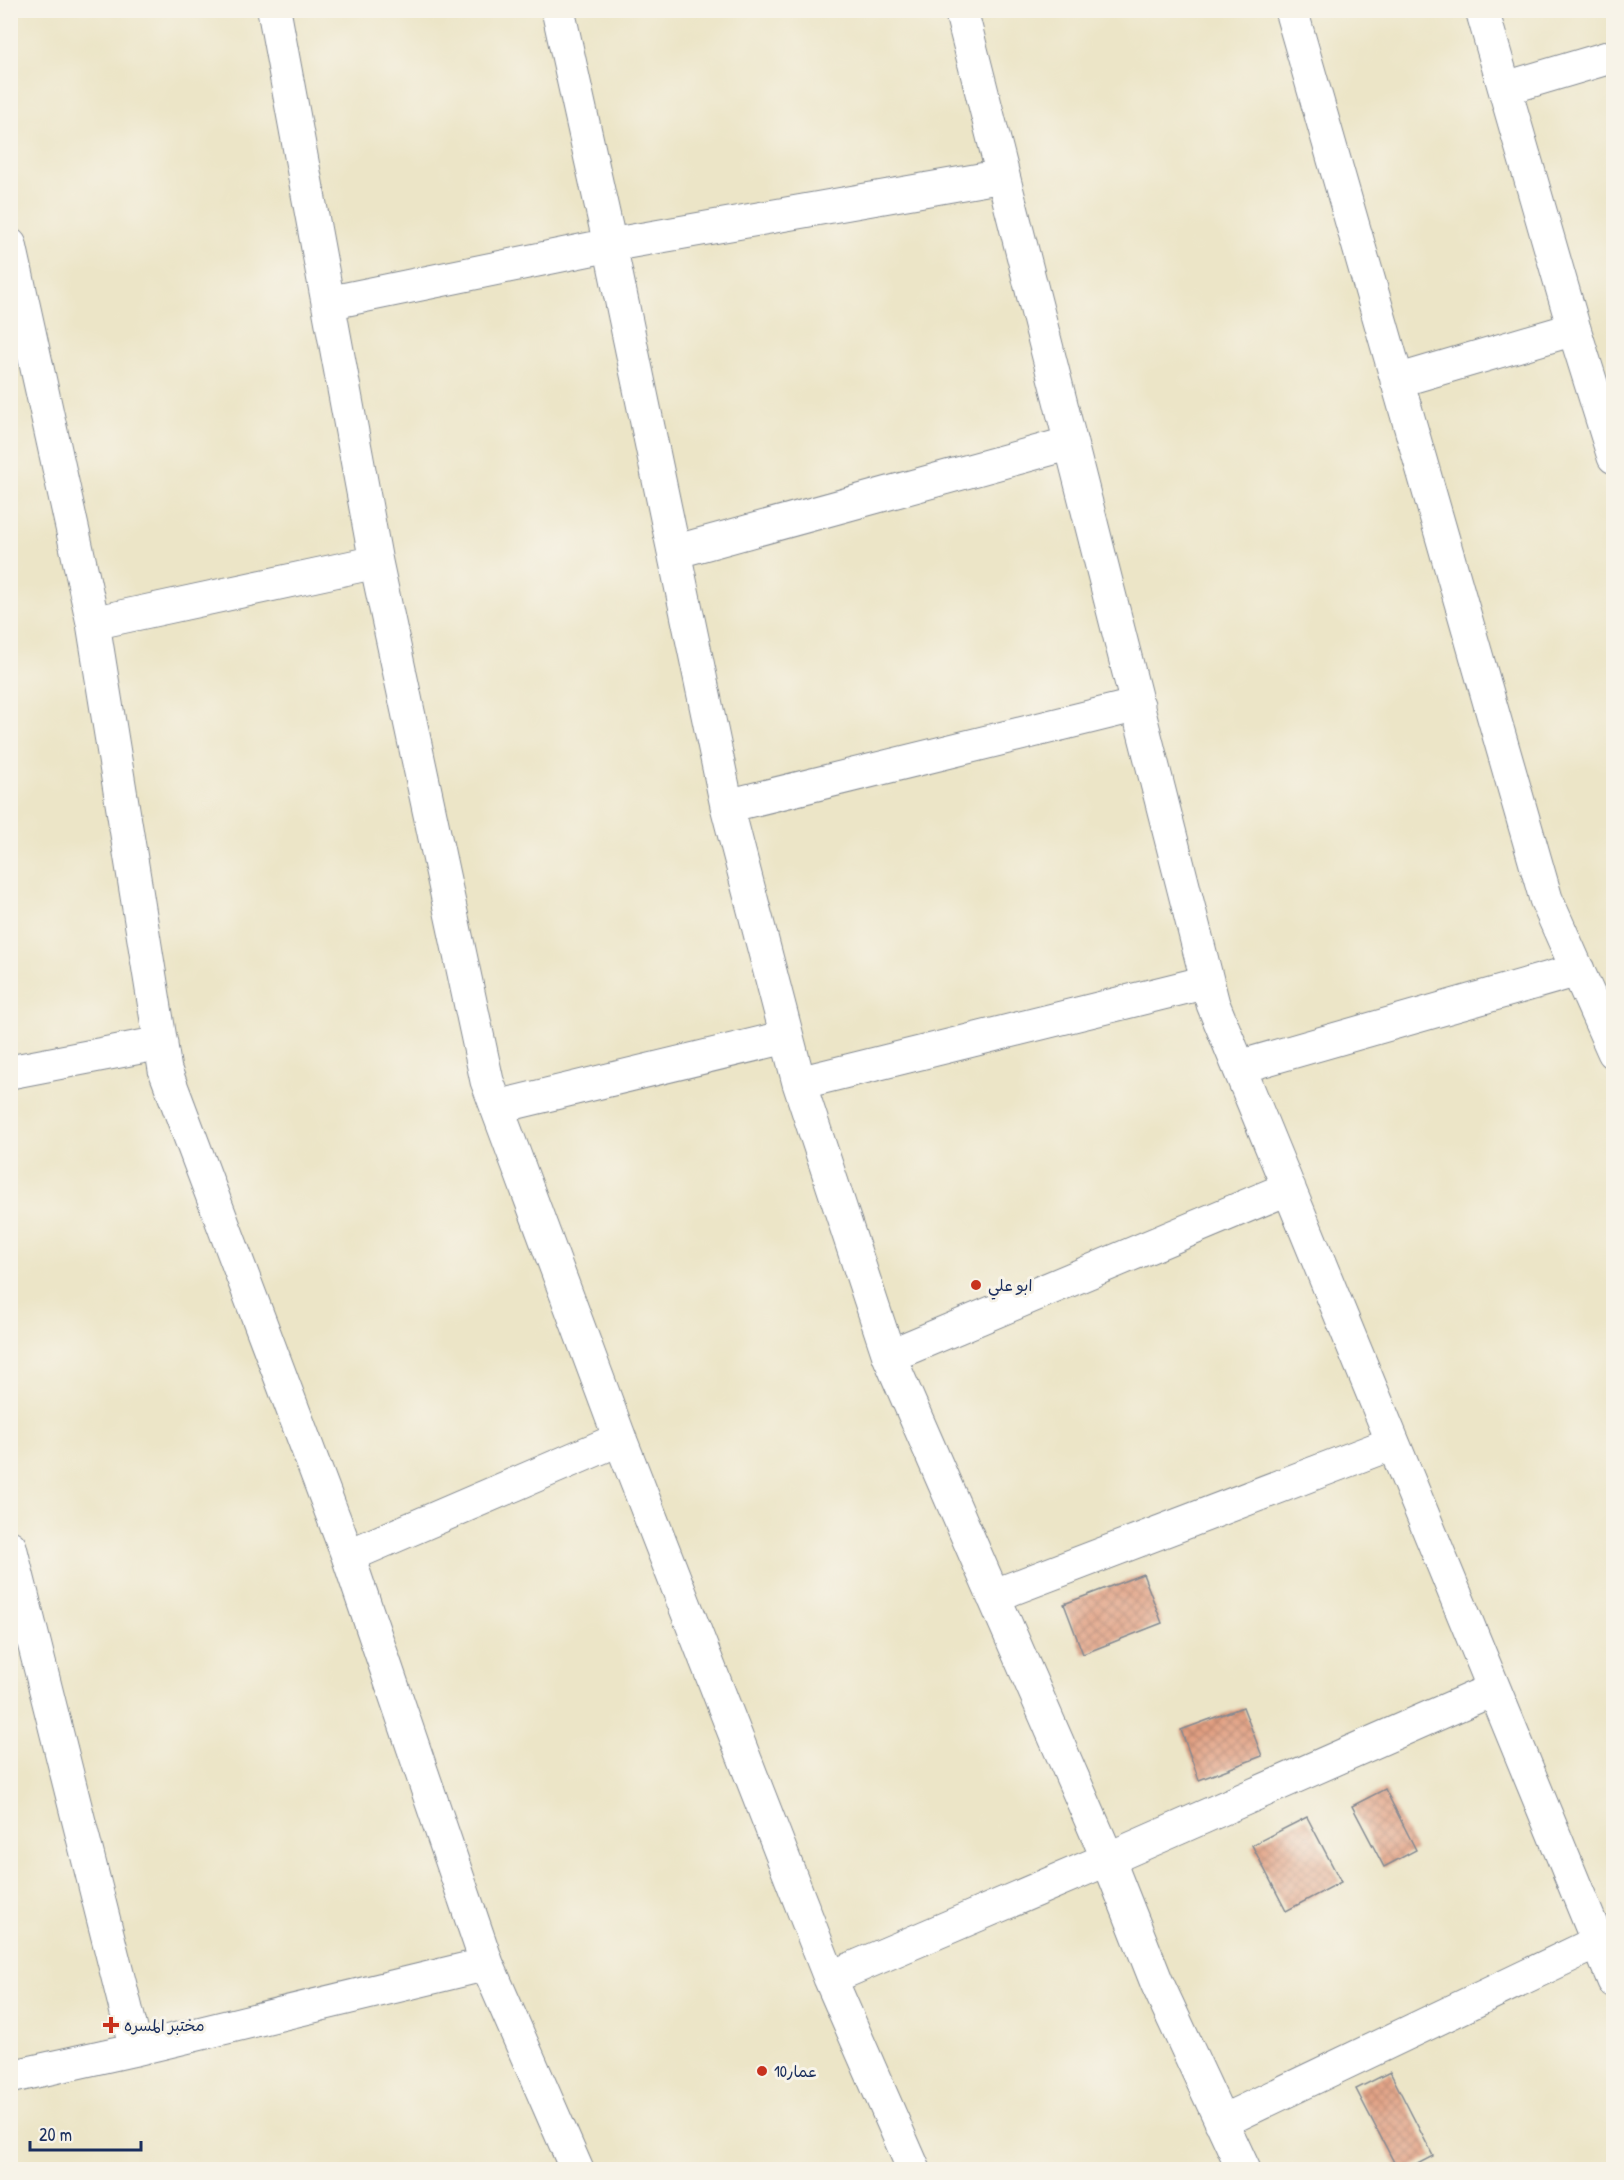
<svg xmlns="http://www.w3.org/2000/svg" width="1624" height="2180" font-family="'Patrick Hand','Playpen Sans Arabic',sans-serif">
<defs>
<pattern id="building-cross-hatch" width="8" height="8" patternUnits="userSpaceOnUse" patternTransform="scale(1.5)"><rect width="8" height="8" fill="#e19f81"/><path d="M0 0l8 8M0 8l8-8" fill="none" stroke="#b6826d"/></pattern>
</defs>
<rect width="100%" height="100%" fill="#f7f3e8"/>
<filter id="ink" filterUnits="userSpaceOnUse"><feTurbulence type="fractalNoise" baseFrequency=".0167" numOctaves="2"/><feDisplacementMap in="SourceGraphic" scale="12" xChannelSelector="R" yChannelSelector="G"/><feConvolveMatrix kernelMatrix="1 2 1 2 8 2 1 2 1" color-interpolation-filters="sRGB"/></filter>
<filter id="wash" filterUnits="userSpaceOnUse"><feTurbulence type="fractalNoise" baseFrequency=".008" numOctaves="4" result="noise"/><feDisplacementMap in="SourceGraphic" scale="24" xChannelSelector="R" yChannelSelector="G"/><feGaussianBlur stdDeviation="1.35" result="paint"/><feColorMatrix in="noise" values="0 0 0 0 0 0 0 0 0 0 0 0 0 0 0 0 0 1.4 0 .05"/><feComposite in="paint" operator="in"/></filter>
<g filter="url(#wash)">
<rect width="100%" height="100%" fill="#ece5c7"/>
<g id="blocks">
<!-- building -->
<path fill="url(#building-cross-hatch)" d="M1143,1574L1162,1623L1083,1654L1064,1604Z
M1243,1707L1262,1756L1199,1780L1181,1730Z
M1385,1789L1416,1850L1384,1867L1352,1806Z
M1307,1817L1341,1882L1286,1911L1252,1845Z
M1390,2072L1433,2156L1406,2170H1398L1356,2089Z"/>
</g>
</g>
<g filter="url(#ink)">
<use href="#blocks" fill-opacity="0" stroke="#848a92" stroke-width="1.5"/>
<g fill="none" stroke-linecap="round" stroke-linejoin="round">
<!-- minor casing -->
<g stroke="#848a92" stroke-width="35">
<path id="minor" d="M274,10L376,562L487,1081L620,1439L830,1978L914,2170
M558,10L610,245L727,806L799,1083L889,1356L1108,1859L1157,1983L1244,2170
M961,10L1213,1004L1614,1981
M1291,10L1546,899L1614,1052
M1482,10L1574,329L1614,457
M1506,88L1614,56
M10,245L93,623L165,1070L348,1556L487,1964L577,2170
M328,303L610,245L1003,176
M1397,381L1574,329
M674,552L1071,443
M93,623L376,562
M727,806L1138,705
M1239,1067L1578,970
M10,1072L161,1043
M799,1083L1207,982
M497,1107L786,1037
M889,1356L1289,1188
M10,1547L136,2049
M348,1556L620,1439
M993,1596L1393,1443
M830,1978L1108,1859L1494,1689
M10,2077L136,2049L487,1964
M1221,2122L1598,1942"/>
</g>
<!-- minor -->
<use href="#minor" stroke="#fff" stroke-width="33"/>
</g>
</g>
<!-- markers -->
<g fill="#c8321e" stroke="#f7f3e8" stroke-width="2">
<circle cx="976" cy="1285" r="6"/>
<path d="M108 2016h6v6h6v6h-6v6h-6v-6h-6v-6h6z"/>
<circle cx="762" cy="2071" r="6"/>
</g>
<g text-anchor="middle" stroke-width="6" stroke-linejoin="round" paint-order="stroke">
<!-- poi labels -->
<g font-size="16" fill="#1b2f5e" stroke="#f7f3e8" text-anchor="start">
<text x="988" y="1291">ابو علي</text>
<text x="124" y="2031">مختبر المسره</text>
<text x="774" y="2077">عمار10</text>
</g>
</g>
<!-- margin -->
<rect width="1624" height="2180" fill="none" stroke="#f7f3e8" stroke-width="36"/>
<!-- scale -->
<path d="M30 2141v9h111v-9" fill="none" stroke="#1b2f5e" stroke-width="3"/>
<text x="39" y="2141" font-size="18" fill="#1b2f5e" stroke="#f7f3e8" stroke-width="4.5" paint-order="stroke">20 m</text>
</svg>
